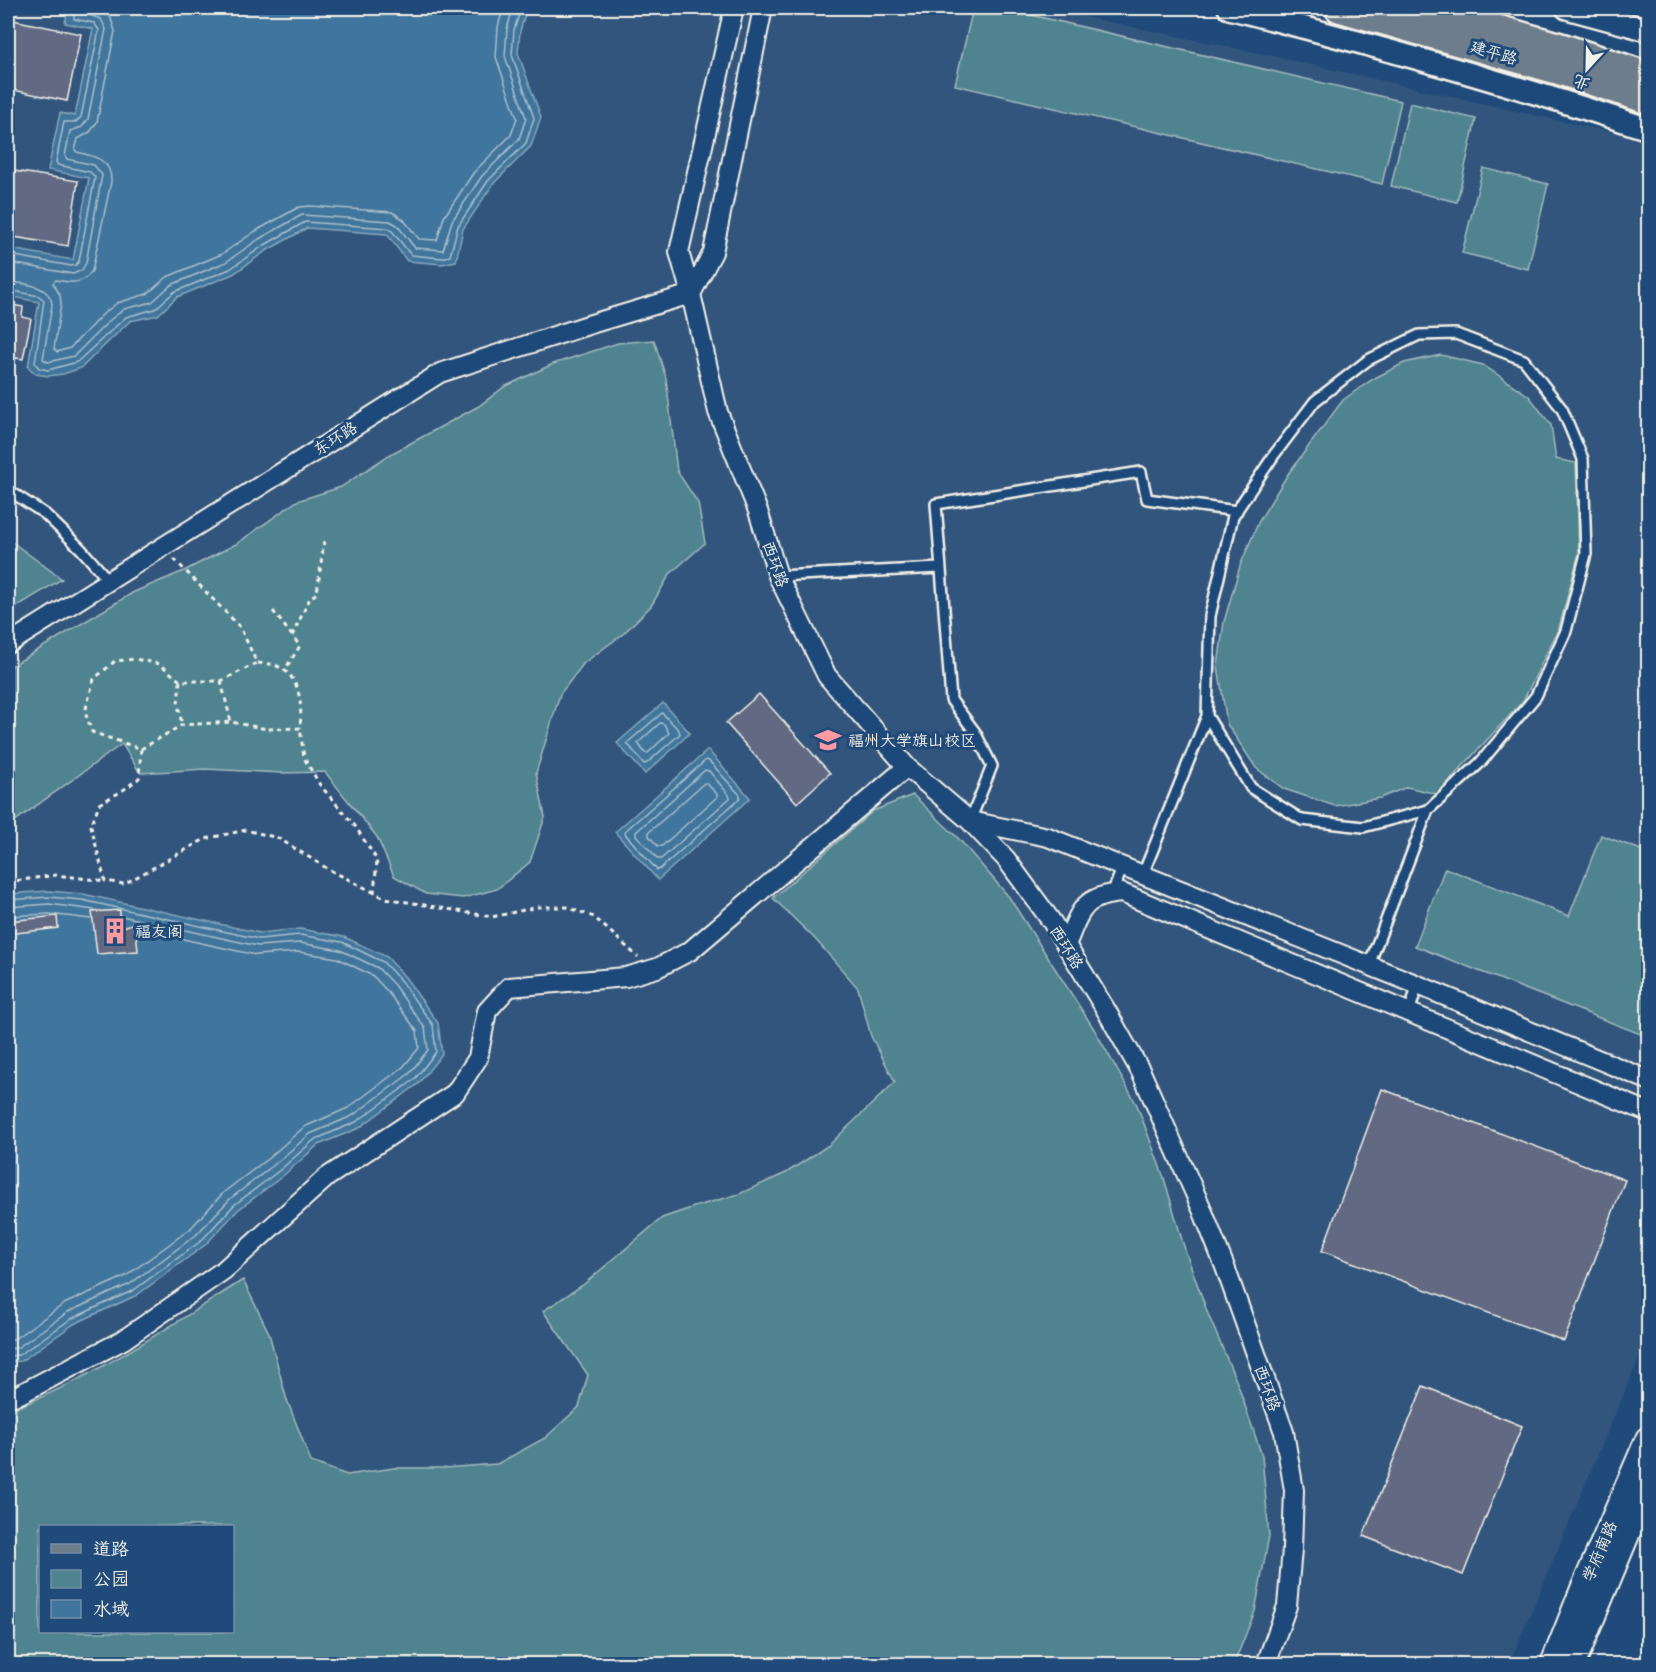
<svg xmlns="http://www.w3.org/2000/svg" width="1656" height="1672" font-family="'Shantell Sans','LXGW WenKai TC',sans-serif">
<rect width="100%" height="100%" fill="#1f4a7a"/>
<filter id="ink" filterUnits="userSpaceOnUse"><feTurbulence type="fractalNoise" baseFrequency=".0167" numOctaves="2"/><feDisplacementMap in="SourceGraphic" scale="12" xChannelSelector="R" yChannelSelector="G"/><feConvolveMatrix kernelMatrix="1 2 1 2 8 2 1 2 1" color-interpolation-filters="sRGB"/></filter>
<g filter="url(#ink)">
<!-- built -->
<path fill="#33547d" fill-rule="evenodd" d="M8,8H1042L1273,56L1623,135L1648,143V1337L1509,1664H8ZM40,1526H232V1632H40Z
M1648,1632V1664H1634Z"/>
<!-- green -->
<path fill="#4f8390" stroke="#a2babc" stroke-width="1.5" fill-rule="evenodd" d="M973,8H1001L1401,101L1382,184L955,85Z
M1410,103L1476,119L1457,202L1391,186Z
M1483,168L1548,184L1528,269L1462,253Z
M654,340L666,378L677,471L698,503L705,543L670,574L651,606L623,634L584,663L560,694L536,773L545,817L530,862L497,889L463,898L426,894L394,876L377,837L325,772L282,773L205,769L140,773L122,744L15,821L8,824V668L134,592L184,571L236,544L297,501L341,487L389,455L479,406L504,387L553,364L618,343Z
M1441,355L1483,365L1529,396L1551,425L1556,459L1576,463L1579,553L1559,628L1523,701L1437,794L1407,787L1380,798L1335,806L1284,789L1256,768L1227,724L1218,666L1224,622L1240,566L1259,521L1288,474L1343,400L1373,379L1404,363Z
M8,539L62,579L8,612Z
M913,795L959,839L1009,897L1094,1029L1137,1105L1164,1178L1185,1250L1208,1314L1238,1385L1262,1456L1269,1536L1255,1611L1234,1664H8V1411C92,1379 167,1328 243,1280L269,1333L286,1397L311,1462L347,1475L394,1468H444L497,1464L545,1438L579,1407L588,1375L543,1311L583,1285L662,1218L697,1206L739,1194L786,1173L829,1145L895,1082L871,1036L858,988L815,939L773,898L873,811ZM40,1526H232V1632H40Z
M1601,835L1644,851L1648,840V1037L1415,946L1445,868L1569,916Z"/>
<!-- water -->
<path fill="#40759d" stroke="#88a7bb" stroke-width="1.5" d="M68,8H527L520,31L518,53L541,117L531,146L493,184L463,229L456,261L442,264L407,261L387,234L307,228L266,251L233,274L177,297L158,315L130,321L81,368L63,374L48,376L36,374L28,367L39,302L8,296V263L11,249L73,260L89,178L48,170L60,113L75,116L93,29L65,23Z
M663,703L690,733L645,774L617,743Z
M708,750L750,798L658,880L615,832Z
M49,891L83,894L260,933L300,929L344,937L387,957L405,977L438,1023L442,1054L418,1084L359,1128L318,1145L284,1175L238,1210L205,1245L137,1295L74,1324L21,1361L8,1362V894Z"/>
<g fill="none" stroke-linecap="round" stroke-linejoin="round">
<!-- shore -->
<path stroke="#acbfca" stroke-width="1.5" d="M99,8L110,16L115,31L97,122L90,132L78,139L75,150L77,152C95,156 112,160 111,182L92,271C82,285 71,283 56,280L53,283L60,295L61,304L54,349L57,352L70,348L103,314L117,303L147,294L167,277L222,254L254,232L299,207L310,206L392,212L403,219L419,239L437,240L444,217L474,172L511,135L517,118L496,57L498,27L503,8
M8,257L15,256L71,266L76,265L79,261L95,177L90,172L58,165L56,162L64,122H76L81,117L99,30L94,23L74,19V8
M8,265L16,264L73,274L82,270L86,263L102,175L94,165L67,159L65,156L70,131L82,127L88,119L106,29L101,19L83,13L81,8
M8,282C23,283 51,285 52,305L43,359L48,362L74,356L110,320L124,309L152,302L171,285L226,262L259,239L302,215L390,221L397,225L415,248L443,250L452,221L482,176L519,139L526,118L505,56L507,29L513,8
M8,290L39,296L44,300L35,363L39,368L48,370L77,362L126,317L155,309L174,292L230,269L263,246L305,222L388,228L392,231L411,255L441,258L450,256L458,226L488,181L526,143L534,118L512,55L514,30L521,8
M662,713L679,730L680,734L647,763L644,764L627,743Z
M660,723L664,724L669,733L648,753H645L638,743Z
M706,760L709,761L740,795V798L660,869L657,870L626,835L625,831Z
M705,770L709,771L729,795L730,798L661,859H658L636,835V832Z
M704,783L707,784L717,794V797L662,846H658L649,836V832Z
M8,900L49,897L82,900L259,939L300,935L342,942L383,962L400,980L433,1025L436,1052L414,1080L356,1122L314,1140L280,1170L234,1205L201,1241L134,1290L71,1319L19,1355L8,1356
M8,907L49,904L95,910
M8,916L49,914L91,919
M8,1340L14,1339L64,1304L126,1276L190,1229L224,1192L270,1157L304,1127L348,1108L403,1067L419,1048L417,1031L387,991L373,976L337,958L299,952L256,955L137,929
M8,1349L17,1348L68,1312L130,1284L196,1235L230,1199L275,1164L310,1134L352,1116L409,1074L428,1050L425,1028L394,985L378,968L340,950L300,943L258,946L122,916"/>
</g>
<!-- building -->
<path fill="#626b83" stroke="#f4f1e8" stroke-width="1.5" d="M8,19L81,34L67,101L8,89Z
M8,170L78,181L68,246L8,236Z
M8,304L23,307L22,317L31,319L23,359L8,357Z
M759,694L830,773L797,803L726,723Z
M120,910V928L135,923L138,951L97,954L92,912Z
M57,916L58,928L8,934V921Z
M1382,1089L1625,1180L1564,1341L1322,1251Z
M1423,1386L1522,1426L1463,1575L1363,1536Z"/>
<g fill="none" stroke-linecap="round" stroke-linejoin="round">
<!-- service casing -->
<g stroke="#f4f1e8" stroke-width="14">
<path id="service" d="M8,490L45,514L81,549L109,581
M778,576L940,568
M1207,716L1251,788L1302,820L1363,827L1428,810
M970,821L992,766L975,732L951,700L936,504L1141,472L1147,499L1237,511
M1143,874L1207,716L1210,616L1233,516L1274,455L1315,401L1368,360L1419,335L1456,334L1524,360L1562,409L1583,459L1586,554L1566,631L1536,696L1480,763L1428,810L1369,965
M1112,894L1123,866
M1409,1012L1418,985"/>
</g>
<!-- minor casing -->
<g stroke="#f4f1e8" stroke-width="22">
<path id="minor" d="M734,8L679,252L691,294L718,412L758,511L778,576L827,676L907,767L970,821L1006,859L1052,922L1106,1010L1141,1072L1201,1207L1225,1267L1284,1432L1294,1490L1292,1549L1287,1606L1266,1664
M691,294L713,252L763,8
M8,644L440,373L591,324L691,294
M970,821L1048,837L1418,985L1648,1080
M1066,945C1080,912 1081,896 1122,893L1648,1112
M8,1398L20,1394L123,1340L224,1270L327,1177L455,1093L478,1058L487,1011L509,987L626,977L657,968L690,951L907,767"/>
</g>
<!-- tertiary casing -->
<g stroke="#f4f1e8" stroke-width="26">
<path id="tertiary" d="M1229,8C1370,44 1510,83 1648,129
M1567,8L1648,30"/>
</g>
<!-- secondary casing -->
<g stroke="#f4f1e8" stroke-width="28">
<path id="secondary" d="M1553,1664L1583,1589L1648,1439
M1573,1664L1648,1484"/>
</g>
<!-- primary casing -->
<g stroke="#f4f1e8" stroke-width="32">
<path id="primary" d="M1339,8L1557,70L1648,100
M1424,8L1564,48L1648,76"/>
</g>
<!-- path -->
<path stroke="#f4f1e8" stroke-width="3" stroke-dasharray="4.5 4.5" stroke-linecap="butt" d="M174,559L240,627L257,663L221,681H180L160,664L135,659L115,661L94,679L85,712L92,732L141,749L139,778L122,791L99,804L91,826L105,881L124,884L205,839L246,830L278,838L328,869L385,898L492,917L538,907H567L594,917L638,957
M273,611L300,646L284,671
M292,636L310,598L317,593L324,541
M258,663C264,664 272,663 277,666C301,676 302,705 300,728
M180,681L178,704L182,725
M221,681L231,722
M141,749L182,725L231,722L267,729L300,728L304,758L320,785L355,826L377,860L374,893
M8,882L56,875L105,881"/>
<!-- service -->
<use href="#service" stroke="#1f4a7a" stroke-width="9"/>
<!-- minor -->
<use href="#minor" stroke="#1f4a7a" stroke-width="18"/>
<!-- tertiary -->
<use href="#tertiary" stroke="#1f4a7a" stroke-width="21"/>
<!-- secondary -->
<use href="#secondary" stroke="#1f4a7a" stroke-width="24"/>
<!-- primary -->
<use href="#primary" stroke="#6d7d8c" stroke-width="27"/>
</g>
</g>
<!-- icons -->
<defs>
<g id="university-bare" transform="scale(2.07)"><path d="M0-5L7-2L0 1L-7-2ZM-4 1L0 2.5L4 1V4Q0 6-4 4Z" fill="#ff9aa2" stroke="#1f4a7a" stroke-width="2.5" paint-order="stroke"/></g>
<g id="building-bare" transform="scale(2.07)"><path d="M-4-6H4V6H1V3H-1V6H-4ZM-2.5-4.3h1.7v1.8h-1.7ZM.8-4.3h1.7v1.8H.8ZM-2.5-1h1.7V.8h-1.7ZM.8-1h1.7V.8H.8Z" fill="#ff9aa2" stroke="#1f4a7a" stroke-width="2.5" paint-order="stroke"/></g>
</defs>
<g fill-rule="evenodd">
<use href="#university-bare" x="828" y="740"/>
<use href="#building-bare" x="115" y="931"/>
</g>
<g text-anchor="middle" stroke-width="6" stroke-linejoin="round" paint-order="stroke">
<!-- street labels -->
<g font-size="16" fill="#f4f1e8" stroke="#1f4a7a">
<text transform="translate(1494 52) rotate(17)" y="6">建平路</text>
<text transform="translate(335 438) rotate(-32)" y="6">东环路</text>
<text transform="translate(776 564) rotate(70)" y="6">西环路</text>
<text transform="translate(1067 947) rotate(58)" y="6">西环路</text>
<text transform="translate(1268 1388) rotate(70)" y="6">西环路</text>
<text transform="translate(1599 1551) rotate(-67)" y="6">学府南路</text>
</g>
<!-- poi labels -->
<g font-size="16" fill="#f4f1e8" stroke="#1f4a7a" text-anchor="start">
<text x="848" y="746">福州大学旗山校区</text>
<text x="135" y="937">福友阁</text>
</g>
</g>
<!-- margin -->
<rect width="1656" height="1672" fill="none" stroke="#1f4a7a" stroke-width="30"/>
<rect x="15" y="15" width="1626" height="1642" fill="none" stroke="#f4f1e8" stroke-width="2" filter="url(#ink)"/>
<!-- legend -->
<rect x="39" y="1525" width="195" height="108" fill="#1f4a7a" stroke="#748da6" stroke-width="1.5"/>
<rect x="51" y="1544" width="30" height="9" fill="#6d7d8c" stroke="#748da6" stroke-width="1.5"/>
<text x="93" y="1555" font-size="18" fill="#f4f1e8">道路</text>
<rect x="51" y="1570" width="30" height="18" fill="#4f8390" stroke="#748da6" stroke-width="1.5"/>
<text x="93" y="1585" font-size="18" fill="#f4f1e8">公园</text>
<rect x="51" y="1600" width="30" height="18" fill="#40759d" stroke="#748da6" stroke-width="1.5"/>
<text x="93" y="1615" font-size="18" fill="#f4f1e8">水域</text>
<!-- north arrow -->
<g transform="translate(1587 69) rotate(202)" stroke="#1f4a7a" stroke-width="4.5" paint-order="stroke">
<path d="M0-4.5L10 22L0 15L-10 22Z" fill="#f4f1e8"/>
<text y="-9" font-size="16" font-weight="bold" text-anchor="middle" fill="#f4f1e8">北</text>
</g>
</svg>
